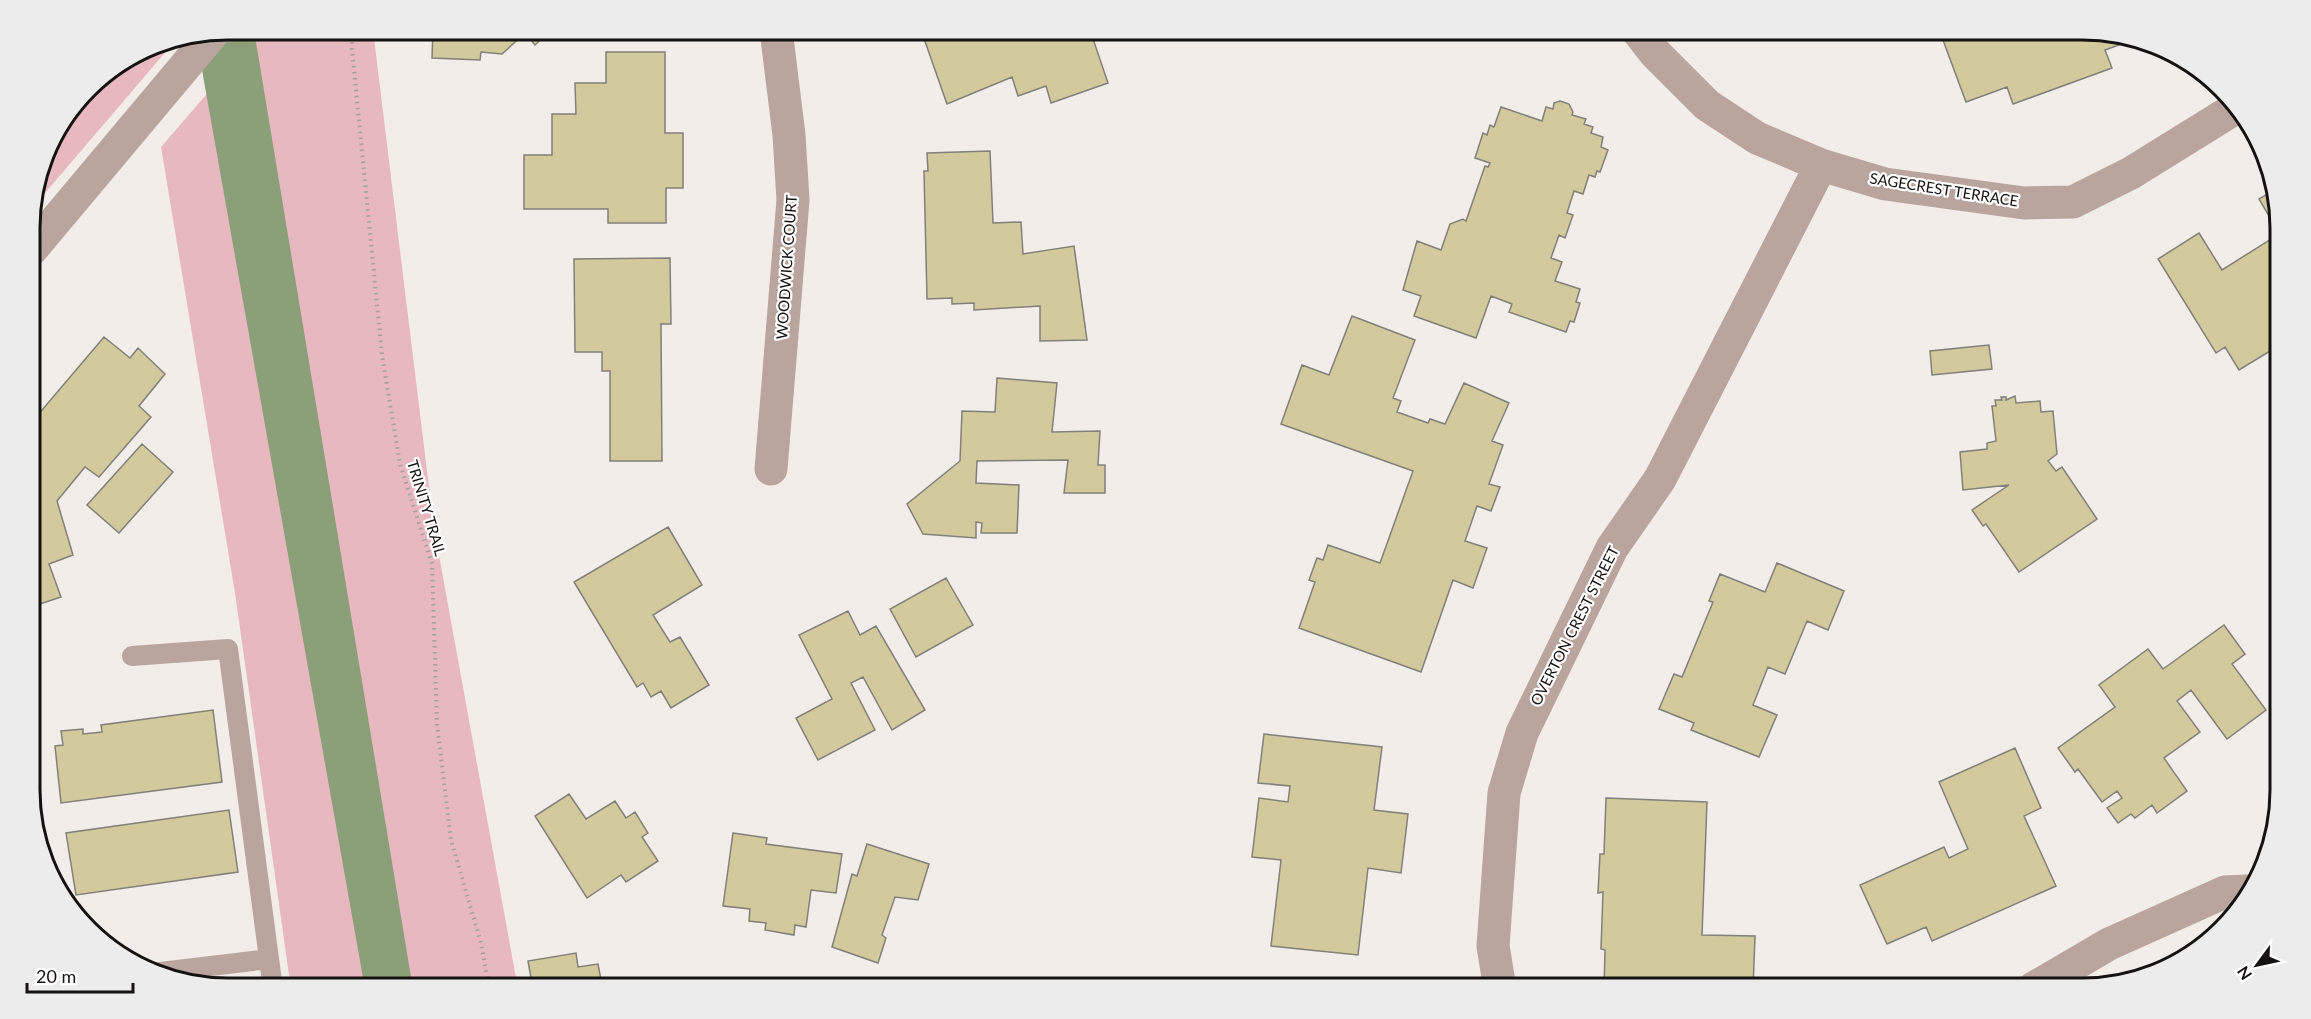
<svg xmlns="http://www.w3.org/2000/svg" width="2311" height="1019" font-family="Lato,sans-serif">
<rect width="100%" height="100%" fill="#f2ede8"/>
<!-- green -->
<path fill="#e7b8c0" d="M262,30H373L434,528L518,989H291L235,593L161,147Z
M175,41L33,207L50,141L97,79L153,45Z"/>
<!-- water -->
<path fill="#8ba078" d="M228,30H254L413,989H365L196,36Z"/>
<!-- building -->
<path fill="#d2ca9c" stroke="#81807a" stroke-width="1.5" d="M433,30H551L535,45L525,33L502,54L481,52L480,60L432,58Z
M921,30H1056L1058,37L1078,30H1090L1108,83L1051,103L1046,86L1018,96L1012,77L947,104Z
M1947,30H2083L2133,40L2105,50L2112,68L2013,104L2007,87L1966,102L1940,32Z
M606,52H665V133H683V188H666V223H608V209H524V155H552V114H576L575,83H606Z
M1560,101L1569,104L1573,112L1572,115L1586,119L1584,124L1593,127L1591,133L1603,137L1601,147L1608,150L1600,172L1597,171L1595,177L1589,175L1583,194L1574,191L1567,213L1573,215L1565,238L1559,235L1551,258L1562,262L1555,281L1580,289L1576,302L1580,303L1574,322L1570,321L1566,332L1509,312L1512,304L1491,296L1476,338L1414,316L1421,296L1403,290L1417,241L1441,250L1450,224L1463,219L1466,221L1485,166L1488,167L1490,163L1475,158L1483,133L1487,135L1490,125L1494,127L1501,107L1542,121L1546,107L1553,109L1554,103Z
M990,151L993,223L1021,222L1023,254L1074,246L1087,340L1040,341V306L974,310V303L952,304V298L927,299L924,171H928L927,153Z
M2274,190L2279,203V233L2259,199Z
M2199,233L2222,270L2279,234L2280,345L2239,370L2225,347L2216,353L2158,259Z
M670,258L671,324H661L662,461H610V371H602V352H575L574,259Z
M1352,316L1415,340L1393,398L1401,401L1397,412L1428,423L1430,419L1445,424L1464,383L1509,403L1492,441L1503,445L1489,484L1500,487L1491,511L1477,506L1465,541L1487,548L1473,588L1453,580L1421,672L1299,628L1315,582L1309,580L1317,558L1323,560L1328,545L1380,563L1413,471L1281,424L1302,365L1329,375Z
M104,337L130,358L138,348L165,374L139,406L151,417L99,477L85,467L57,501L73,555L49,564L61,597L31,607V423Z
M1989,345L1992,369L1932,375L1930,351Z
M997,378L1057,383L1052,432L1100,431L1098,465H1105V493H1064L1068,460L977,461L976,483L1019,485L1017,533H981L982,523L976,522V538L923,534L907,504L960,461L962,411L995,412Z
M2015,396L2016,403L2040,401L2041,412L2053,411L2057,454L2048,461L2056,471L2062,467L2097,519L2019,572L1986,524L1983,526L1972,510L2009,485L1963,490L1960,452L1987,449V443L1996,441L1992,406H1996L1995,400H2002L2001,397H2006V400Z
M142,444L173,472L119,533L87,505Z
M668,527L702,585L653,615L670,642L680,637L709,685L671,708L661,691L651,697L643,683L637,687L574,582Z
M1777,563L1844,591L1828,630L1807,621L1785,674L1768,667L1753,705L1777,715L1759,757L1691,730L1694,723L1659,709L1674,674L1682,677L1713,602L1709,601L1720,574L1765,592Z
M946,578L973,625L916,657L890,609Z
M848,611L860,635L876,626L925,710L892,730L863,677L851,683L875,730L818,760L796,718L832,699L799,635Z
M2224,625L2245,654L2232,664L2266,710L2227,739L2191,690L2177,701L2200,732L2164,758L2187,791L2157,813L2152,805L2135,818L2131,814L2118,823L2107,808L2122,798L2117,791L2102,802L2078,769L2075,772L2058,748L2115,707L2099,685L2148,649L2163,669Z
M213,710L222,782L61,803L55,746L63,745L61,731L83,729V734L102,732L101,725Z
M1264,734L1382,747L1374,810L1408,814L1401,873L1368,868L1358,955L1271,946L1281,860L1252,857L1259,798L1288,802L1290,786L1258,783Z
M2015,748L2041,808L2024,816L2056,886L1932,941L1926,927L1887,944L1860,885L1944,847L1949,858L1968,849L1939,782Z
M569,794L586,819L615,801L626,818L635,812L648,833L642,837L658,861L626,882L621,875L587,898L535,816Z
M1606,798L1707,802L1702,935L1755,936L1753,989H1604L1605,950L1601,949L1603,892L1598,893L1600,854H1604Z
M229,810L238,872L76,895L66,833Z
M733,833L767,838L766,844L842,854L836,893L811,890L806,927L795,925L794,935L765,930L766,923L749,921L750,909L723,906Z
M867,844L929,864L918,900L895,897L882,935L886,938L878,963L832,947L852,874L857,876Z
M576,953L578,967L598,964L602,985L621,982L622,989H533L528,961Z"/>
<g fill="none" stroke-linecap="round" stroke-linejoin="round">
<!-- path -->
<path stroke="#a39f9b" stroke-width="4" stroke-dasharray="1.5 4.5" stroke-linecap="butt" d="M352,30V49L382,355L400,464L432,564L437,724L451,840L481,943L489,989"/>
<!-- lane -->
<path stroke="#baa49e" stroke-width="20" d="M132,656L228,649L273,989
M152,973L269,959"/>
<!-- street -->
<path stroke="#baa49e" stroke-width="33" d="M1637,30L1655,53L1707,105L1757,138L1821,165L1885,184L2024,203L2073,202L2131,173L2239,106
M31,250L213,33
M771,469L793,200L789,135L776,30
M1500,989L1493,946L1504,793L1522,733L1612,548L1660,479L1821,165
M2032,989L2109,944L2225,892L2247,891"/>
</g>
<g text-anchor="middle" stroke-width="4.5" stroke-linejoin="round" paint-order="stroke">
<!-- street labels -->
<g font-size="15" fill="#151311" stroke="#fff">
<text transform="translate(1944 190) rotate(9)" y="5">SAGECREST TERRACE</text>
<text transform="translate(787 267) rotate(-86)" y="5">WOODWICK COURT</text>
<text transform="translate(426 508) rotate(73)" y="5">TRINITY TRAIL</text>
<text transform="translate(1575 626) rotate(-63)" y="5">OVERTON CREST STREET</text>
</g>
</g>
<!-- crop -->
<path d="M0 0H2311V1019H0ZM228 40H2082A188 188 0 0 1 2270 228V790A188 188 0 0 1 2082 978H228A188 188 0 0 1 40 790V228A188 188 0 0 1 228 40Z" fill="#ececec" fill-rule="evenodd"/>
<path fill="none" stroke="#151311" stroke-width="3" d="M228 40H2082A188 188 0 0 1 2270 228V790A188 188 0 0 1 2082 978H228A188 188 0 0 1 40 790V228A188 188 0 0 1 228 40Z"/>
<!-- north arrow -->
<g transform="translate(2257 965) rotate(237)" stroke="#ffffff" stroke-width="4.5" paint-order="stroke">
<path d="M0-4.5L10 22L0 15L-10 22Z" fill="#151311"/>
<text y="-9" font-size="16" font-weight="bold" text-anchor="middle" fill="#151311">N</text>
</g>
<!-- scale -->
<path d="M27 983v9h106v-9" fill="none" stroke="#151311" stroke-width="3"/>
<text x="36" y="983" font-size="18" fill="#151311" stroke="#ffffff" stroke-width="4.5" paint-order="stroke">20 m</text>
</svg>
